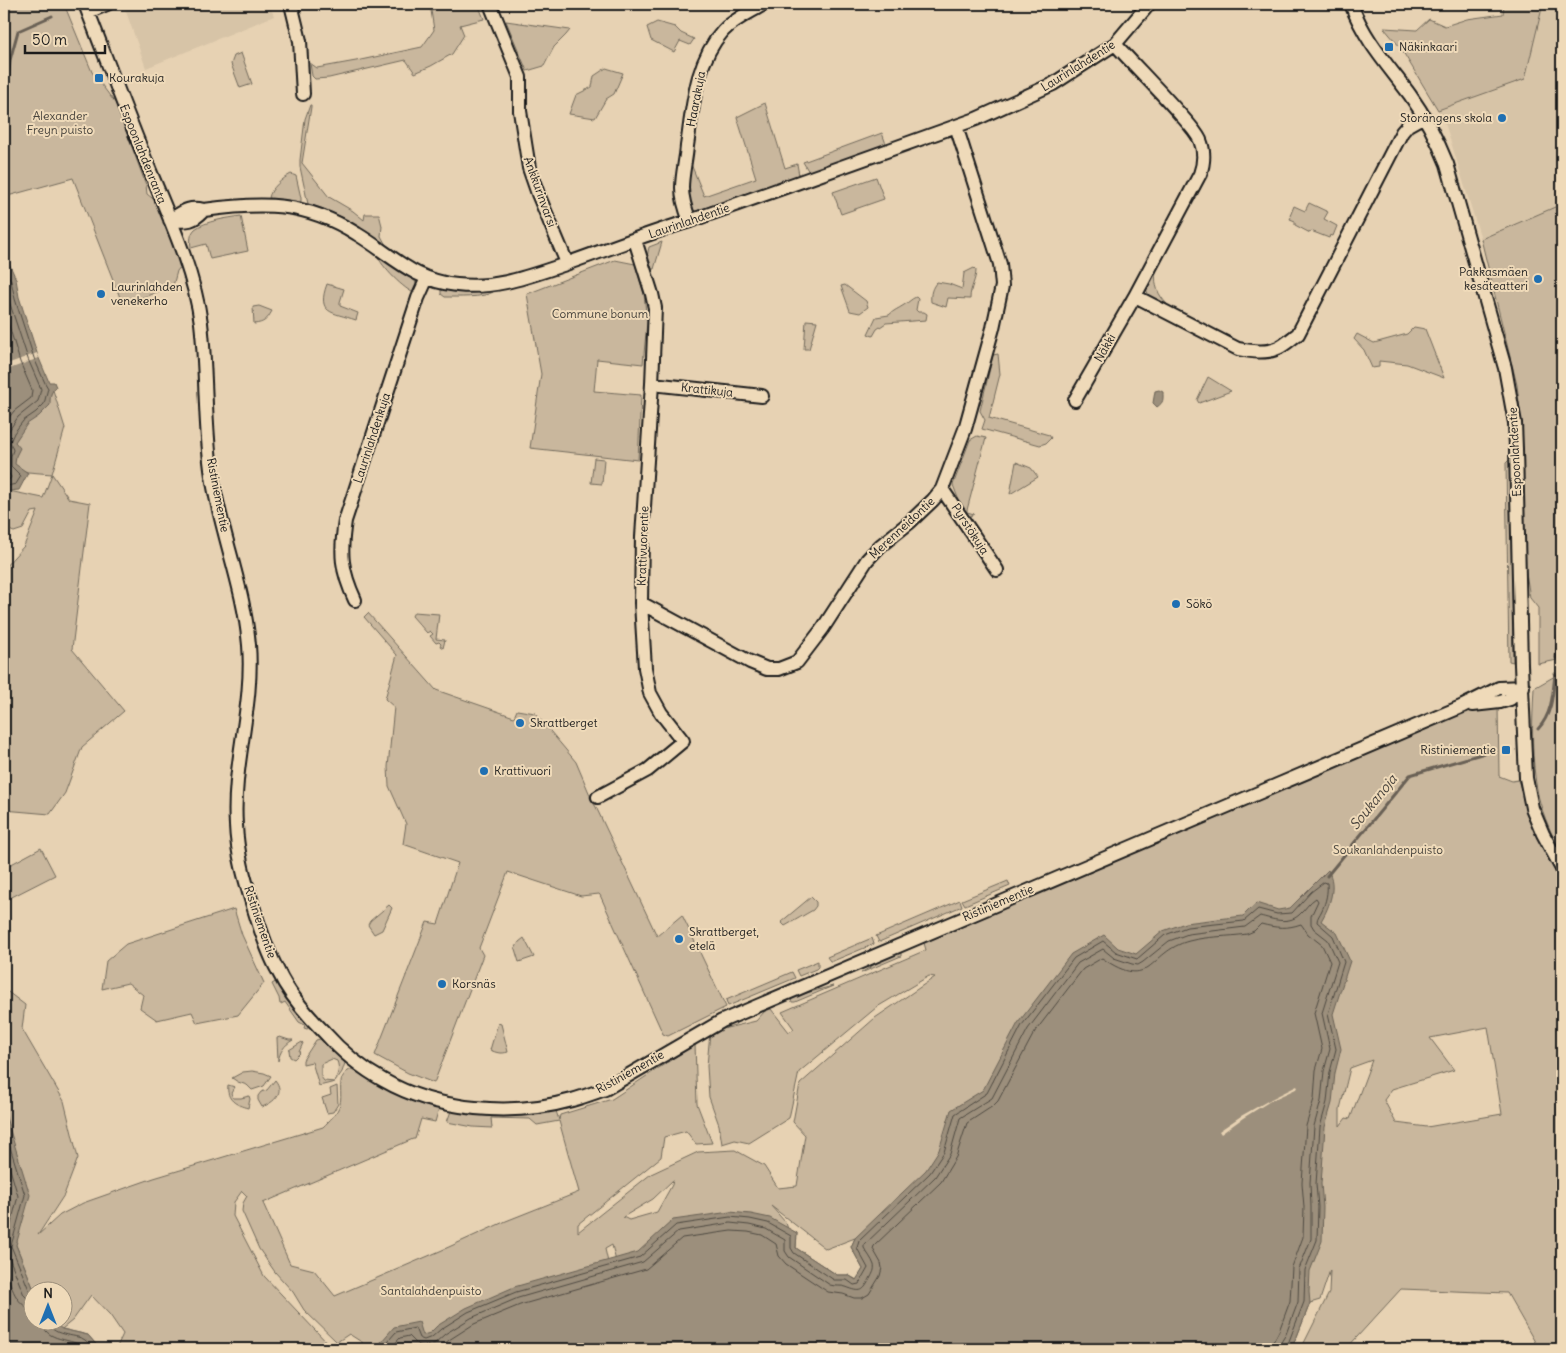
<svg xmlns="http://www.w3.org/2000/svg" width="1566" height="1353" font-family="Delius,sans-serif">
<rect width="100%" height="100%" fill="#e7d2b3"/>
<filter id="ink" filterUnits="userSpaceOnUse"><feTurbulence type="fractalNoise" baseFrequency=".02" numOctaves="2"/><feDisplacementMap in="SourceGraphic" scale="10" xChannelSelector="R" yChannelSelector="G"/><feConvolveMatrix kernelMatrix="1 2 1 2 8 2 1 2 1" color-interpolation-filters="sRGB"/></filter>
<g filter="url(#ink)">
<!-- built -->
<path fill="#d7c4a7" d="M130,4H269L274,16L146,68L124,6Z
M1556,4H1562V204L1481,239L1446,126L1438,110L1525,79L1542,8Z"/>
<!-- green -->
<path fill="#c9b79d" stroke="#726a5c" fill-rule="evenodd" d="M4,4H9L12,7L20,4H64L92,72L116,104L146,185L147,194L157,202L181,266L177,271L173,286L123,305L73,178L4,197Z
M430,4H478L484,19L460,25L464,35L452,54L431,66L415,73L406,60L329,78L315,79L312,76L310,63L317,68L356,61L422,47L434,30Z
M1504,4H1556L1542,8L1525,79L1438,110L1400,47L1384,28L1417,30L1429,19L1445,26L1467,19L1503,14Z
M506,21L570,30L566,35L554,47L544,66L527,71Z
M657,22L675,27L681,33L694,39L690,45L680,41L674,52L651,40L647,27Z
M241,53L252,84L240,88L231,64L234,56Z
M606,68L623,73L614,94L606,99L595,118L569,114L576,95L592,87L594,76Z
M765,103L785,168L797,164L799,175L696,211L690,209L687,196L691,164L704,196L756,178L737,117Z
M310,105H311V107L302,163L329,197L353,211L364,220L365,214H379L382,226L381,236L387,247C379,243 370,234 362,229C345,218 327,209 308,204L300,167V160L305,119Z
M882,133L886,144L809,172L803,162Z
M291,174L296,176L301,198V202L269,198C270,189 283,178 291,174Z
M876,177L884,199L841,214L833,192Z
M1309,203L1328,212L1324,219L1337,226L1333,236L1330,235L1329,238L1311,231L1310,233L1295,225V221L1290,219L1291,217L1290,216L1294,206L1305,211Z
M1562,204V659L1538,664V608L1530,598L1525,566L1522,428L1517,385L1481,239Z
M241,216L248,251L210,259L206,244L191,248C190,241 190,234 195,229C205,221 228,218 241,216Z
M662,242L654,269H652L647,257L649,247Z
M377,255L415,281L418,289L416,294C403,289 382,267 377,255Z
M615,260L635,264L644,294L647,322L643,364L597,359L594,391L641,395L638,460L530,448L541,374L527,294Z
M974,268L976,270C976,281 970,287 970,299L948,298L946,307L931,302C930,294 932,287 937,282L949,284L962,289L964,273Z
M1153,271L1156,272C1154,285 1158,295 1167,304L1166,306L1150,298L1146,289Z
M327,284L344,289L340,302V306L358,313L356,320C332,312 316,314 327,284Z
M845,285L866,301L868,307L860,313L850,311L841,286Z
M442,288L474,292H493C484,298 456,297 445,297L441,294V290Z
M916,297L918,299L916,310L918,312H924L927,314L926,320L886,323L877,329L873,336L868,334L876,317L889,315C894,310 898,309 904,305C909,302 911,299 916,297Z
M259,306L272,311C267,320 264,323 254,324L253,307Z
M806,320L817,321L809,349H804Z
M1414,327L1425,329L1444,378L1407,364L1379,361V367L1372,368L1364,350L1354,339L1357,334L1374,343L1407,334Z
M998,354L1000,374L989,418L1049,435L1051,438L1046,443L1040,445L982,429L985,420L980,411L993,355Z
M1208,377L1231,391L1199,403L1197,400Z
M53,390L65,428L52,474L69,499L90,503L72,649L124,711L82,747L65,793L50,814L4,810V568L24,546L38,511L32,512L23,529L14,532L4,528V490L43,498L52,474L28,472L4,465V408Z
M977,436L986,438L967,510V512L974,514L968,517L956,501L958,498L953,485L970,440Z
M594,458L604,459L602,484L591,483Z
M1510,459L1513,662L1509,661L1506,463Z
M1016,462L1031,468L1038,477L1010,494Z
M414,612L439,614L436,639L445,640L443,648L440,646L441,644L439,642L436,643L430,636L433,634L430,631L427,633L412,616Z
M368,613L436,690L514,717L517,710L535,713L576,762L590,795V798L596,807L657,936L682,915L726,1007L668,1036L663,1034L600,895L599,894L581,896L508,872L479,948L483,955L434,1083L408,1073L375,1055L427,922L438,924L458,863L403,844L406,824L389,786L388,767L394,707L385,699L397,655L364,617Z
M1562,672V856C1553,837 1543,816 1538,795C1531,760 1532,724 1534,688Z
M1498,706L1499,776L1512,781L1518,780L1537,837L1562,881V1349H1539L1507,1293L1401,1289L1346,1349H1301L1329,1293L1330,1270L1320,1300L1310,1303L1296,1339L1290,1349L1068,1284L621,1282L612,1245L605,1249L612,1280L558,1349H352L363,1343L349,1334L337,1342L304,1310L293,1292L275,1272L259,1249L242,1211L243,1203L247,1196L242,1191L234,1202L233,1216L264,1276L333,1349H116L123,1334L110,1315L91,1295L73,1320L62,1329L88,1335L100,1349L32,1320H62V1290H34L16,1245L4,1263V989L25,1005L22,1029L64,1101L78,1158L64,1195L38,1235L60,1215L83,1203L154,1178L323,1127C330,1120 337,1114 340,1104C343,1091 335,1076 352,1069C382,1087 405,1098 439,1108L435,1122L421,1119L415,1139H413L263,1203L290,1264L314,1270L335,1296L440,1251L506,1221L579,1192L559,1121L537,1125L530,1119L491,1118L492,1128L473,1127L447,1122L451,1111L491,1115L532,1114L556,1111L559,1120L560,1115L612,1099L695,1044L697,1104L712,1143L696,1144L686,1131L664,1137L661,1157L578,1224V1232L651,1174L698,1152L735,1150L764,1166L778,1188L797,1186L805,1135L793,1122L800,1084L875,1018L935,977L929,976L877,1007L799,1072L789,1118L749,1143L735,1140L722,1144L719,1125L709,1097L707,1066L710,1032L756,1021L765,1011L771,1009L789,1032L794,1029L782,1012L926,950L924,943L927,940L1470,710ZM1488,1027L1502,1114L1427,1127L1396,1123L1384,1100L1392,1089L1454,1070L1430,1038ZM1372,1060L1350,1119L1346,1118L1340,1126V1109L1350,1068ZM673,1180L672,1185L657,1212L629,1220L623,1217L653,1199ZM771,1206L826,1249L855,1238L851,1247L863,1269L857,1280L848,1275H837L796,1248L797,1233L788,1229L786,1223Z
M41,848L55,875L4,901V868Z
M1008,881L1010,886L965,905L962,900Z
M811,897L816,902V906L813,910L785,926L781,922Z
M960,900L962,906L879,942L876,936Z
M389,905L392,908L382,930L374,934L368,925L370,921Z
M234,909L242,935L264,983L238,1015L197,1023L192,1012L157,1020L140,1008L143,995L128,983L102,989L106,961L126,944Z
M524,938L534,957L519,962L515,949L519,942Z
M872,938L874,944L833,961H830L827,957Z
M901,951V956L861,973L878,962Z
M818,961V967L816,969L799,976L796,970Z
M792,972L795,978L728,1006L726,1000Z
M277,981L290,1004L309,1028L307,1029L304,1028L305,1025L299,1022L285,1002L281,1004H280L279,998L272,984Z
M833,986L795,1002H792L791,999L798,995Z
M498,1023L501,1024L508,1052C501,1054 497,1053 490,1050Z
M280,1037L289,1040H293C284,1045 280,1052 278,1061L277,1038Z
M320,1039L345,1063L342,1072L335,1082L319,1086L312,1062L303,1064V1060L316,1040ZM332,1059L337,1061C340,1069 338,1074 334,1082L324,1081L321,1077V1064Z
M302,1042L303,1043L299,1052L300,1053L294,1059L290,1057L289,1050Z
M252,1071L264,1073L271,1076L264,1086L252,1090L247,1085L238,1082L232,1078L243,1072Z
M275,1080C285,1092 275,1102 262,1107L258,1100V1096L261,1092L267,1090Z
M228,1085L235,1087L231,1093L233,1098H241L249,1096L250,1099L248,1108C236,1105 226,1100 228,1085Z
M337,1086L338,1104L333,1112L327,1113L322,1098L331,1095L330,1089Z"/>
<!-- water -->
<path fill="#9c8f7b" stroke="#696155" d="M4,261H8L16,279L19,297L38,356L49,382H54L56,387C50,392 50,398 50,405L39,416L27,424L15,442L20,448L16,456L15,464L28,473L19,490L9,491L4,509Z
M1159,390L1163,392C1163,400 1164,402 1157,407L1153,403L1155,391Z
M1328,870C1337,886 1330,906 1321,921L1337,933L1350,961L1333,1014L1341,1049L1335,1073L1332,1103L1325,1127L1321,1184L1323,1207L1322,1241L1310,1271L1309,1292L1310,1303L1296,1339L1290,1349H375L394,1327L419,1322L423,1335L430,1333L437,1326L466,1308L514,1287L638,1252L673,1220L730,1212L751,1214L770,1218L797,1233L796,1248L837,1275H848L856,1280L863,1269L851,1247L855,1238L926,1170L939,1150L951,1110L983,1090L1018,1023L1071,954L1104,935L1118,948L1136,954L1163,931L1185,923L1243,916L1256,903L1278,910L1290,908Z
M4,1111L30,1195L16,1245L34,1290H32V1320L50,1321L62,1329L88,1335L100,1349H4Z"/>
<!-- pier -->
<path fill="#e7d2b3" d="M37,353L39,358L4,371V365Z
M1297,1086L1298,1088L1272,1100L1243,1118L1221,1134L1219,1131L1241,1116L1271,1099Z"/>
<g fill="none" stroke-linecap="round" stroke-linejoin="round">
<!-- shore -->
<path stroke="#4f4a42" stroke-width="1" d="M4,266L11,281L15,299L34,358L45,383L48,388L44,404L36,412L23,421L14,433L10,442L13,450L11,456V466L21,476L16,484L7,486L4,491
M4,279L9,301L28,359L41,389L38,401L18,417L4,438V444L6,451L4,466L11,477L10,479L4,481
M4,309L20,362L32,390L31,398L14,411L4,424
M4,1128L25,1195L11,1246L30,1292L32,1295
M4,1149L18,1196L5,1247L24,1295L28,1299L32,1301
M4,1265C10,1281 14,1305 32,1309
M42,1320C43,1344 74,1336 85,1349
M48,1320C50,1338 75,1333 85,1340C88,1342 91,1347 93,1349
M381,1349L396,1332L415,1328L419,1338L424,1340L432,1337L441,1329L468,1312L516,1292L640,1257L676,1225L730,1217L750,1219L768,1223L791,1236V1248L794,1253L834,1280H847L854,1285L859,1284L868,1268L857,1248L859,1241L930,1173L944,1152L955,1114L987,1093L1022,1025L1074,958L1103,941L1116,952L1137,959L1165,935L1187,927L1244,921L1258,909L1277,914L1292,913L1311,892L1324,882L1327,883C1328,892 1326,902 1322,910C1320,915 1317,917 1317,922L1333,936L1344,962L1328,1014L1336,1049L1330,1072L1327,1102L1320,1127L1316,1184L1318,1207L1317,1240L1305,1270L1304,1302L1286,1349
M390,1349L400,1338L409,1336L418,1345L425,1346L435,1343L445,1334L471,1318L518,1298L643,1262L679,1231L730,1223L749,1225L766,1229L785,1240V1251L789,1257L830,1285C836,1287 841,1285 846,1287C862,1293 863,1292 871,1277C873,1273 875,1270 874,1265C872,1259 867,1253 864,1248V1245L935,1177L950,1154L960,1118L992,1098L1028,1029L1078,963L1103,949L1114,958L1132,964L1138,965L1143,962L1169,941L1188,934L1245,927L1260,916C1272,919 1288,925 1299,915C1305,910 1309,902 1316,898L1318,901L1311,916V924L1314,929L1328,940L1338,962L1322,1013L1330,1049L1324,1071L1321,1101L1314,1126L1310,1183L1311,1207V1239L1299,1269L1298,1302L1286,1334L1280,1344L1279,1349
M439,1349L449,1340L474,1324L520,1305L646,1269L682,1238L731,1231L748,1232L762,1235L776,1244L779,1256L786,1264L828,1292L843,1294L854,1298H862L869,1294L880,1276L882,1268L881,1263L873,1249L874,1246L941,1182L956,1157L967,1123L993,1106L998,1101L1034,1033L1083,969L1102,958C1153,993 1147,952 1189,941C1208,936 1228,937 1247,934L1254,931L1261,924C1276,928 1287,929 1301,924L1308,934L1322,945L1330,962L1314,1013L1322,1049L1316,1070L1314,1099L1306,1126L1302,1183L1304,1207L1303,1237L1292,1267L1290,1301L1279,1331L1273,1342L1272,1349"/>
<!-- stream -->
<path stroke="#696155" stroke-width="3" d="M4,142L10,60L18,31L52,16
M1556,658L1558,636L1562,624
M1538,729C1552,714 1553,694 1555,674
M1327,876L1410,775L1488,752"/>
<!-- minor casing -->
<g stroke="#1c1c1c" stroke-width="16">
<path id="minor" d="M85,4C106,58 126,112 148,166C168,215 194,270 201,323C207,374 204,426 212,476C221,533 244,587 249,645C254,706 232,765 236,825C237,853 245,880 253,906C260,929 267,951 278,971C289,994 306,1014 324,1032C341,1051 361,1068 383,1080C437,1111 512,1117 572,1100C583,1097 594,1093 605,1089L722,1021L1463,706L1499,688L1523,687
M291,4L300,41L303,94
M490,4L520,77V111L529,168L538,194L567,263
M1351,4C1365,41 1387,64 1410,95C1425,116 1437,139 1447,164L1505,368L1515,423L1516,449L1521,665L1526,778L1532,808L1543,834L1562,869
M88,12L107,4
M1115,44C1136,67 1158,89 1179,113C1186,121 1195,130 1200,140C1205,152 1204,163 1200,174L1135,296L1238,349C1250,351 1266,354 1278,348C1285,345 1292,338 1298,334L1402,132L1408,125L1424,116
M170,220C183,212 188,206 204,210C262,202 305,201 357,234C392,255 414,281 457,285C493,289 524,278 557,267C601,252 645,234 690,221L976,119L1053,84L1115,44L1149,4
M170,220C186,221 192,223 204,210
M690,221C686,211 682,199 682,188C682,174 686,160 687,146C693,107 695,62 723,31C734,19 751,12 764,4
M652,384L762,396
M1075,400L1135,296
M942,489L997,570
M355,600C341,570 340,553 345,521L418,298L427,278
M641,603L750,662L767,669H779L797,662L823,628L867,560L880,546L910,522L933,500L942,489L965,429L993,328L1002,286L1000,264L956,126
M1473,705L1500,702L1510,699L1523,687
M598,797L648,770L683,741L661,713L650,693L645,668L641,603L642,537L652,384L655,308L652,294L635,240"/>
</g>
<!-- minor -->
<use href="#minor" stroke="#efdab9" stroke-width="12"/>
</g>
</g>
<!-- markers -->
<g fill="#1f6fb2" stroke="#efdab9" stroke-width="2">
<rect x="1384" y="42" width="10" height="10" rx="2.5"/>
<rect x="94" y="73" width="10" height="10" rx="2.5"/>
<circle cx="1502" cy="118" r="5"/>
<circle cx="1538" cy="279" r="5"/>
<circle cx="101" cy="294" r="5"/>
<circle cx="1176" cy="604" r="5"/>
<circle cx="520" cy="723" r="5"/>
<rect x="1501" y="745" width="10" height="10" rx="2.5"/>
<circle cx="484" cy="771" r="5"/>
<circle cx="679" cy="939" r="5"/>
<circle cx="442" cy="984" r="5"/>
</g>
<g text-anchor="middle" stroke-width="4" stroke-linejoin="round" paint-order="stroke">
<!-- poi labels -->
<g font-size="12" fill="#1c1c1c" stroke="#efdab9" text-anchor="start">
<text x="1399" y="51">Näkinkaari</text>
<text x="109" y="82">Kourakuja</text>
<text x="1492" y="122" text-anchor="end">Storängens skola</text>
<text x="1528" y="276" text-anchor="end">Pakkasmäen<tspan x="1528" dy="14">kesäteatteri</tspan></text>
<text x="111" y="291">Laurinlahden<tspan x="111" dy="14">venekerho</tspan></text>
<text x="1186" y="608">Sökö</text>
<text x="530" y="727">Skrattberget</text>
<text x="1496" y="754" text-anchor="end">Ristiniementie</text>
<text x="494" y="775">Krattivuori</text>
<text x="689" y="936">Skrattberget,<tspan x="689" dy="14">etelä</tspan></text>
<text x="452" y="988">Korsnäs</text>
</g>
<!-- street labels -->
<g font-size="12" fill="#1c1c1c" stroke="#efdab9">
<text transform="translate(1078 66) rotate(-32)" y="4">Laurinlahdentie</text>
<text transform="translate(696 99) rotate(-79)" y="4">Haarakuja</text>
<text transform="translate(143 154) rotate(68)" y="4">Espoonlahdenranta</text>
<text transform="translate(540 192) rotate(70)" y="4">Ankkurinvarsi</text>
<text transform="translate(689 221) rotate(-19)" y="4">Laurinlahdentie</text>
<text transform="translate(1105 348) rotate(-60)" y="4">Näkki</text>
<text transform="translate(707 390) rotate(6)" y="4">Krattikuja</text>
<text transform="translate(372 438) rotate(-72)" y="4">Laurinlahdenkuja</text>
<text transform="translate(1515 452) rotate(-93)" y="4">Espoonlahdentie</text>
<text transform="translate(218 495) rotate(79)" y="4">Ristiniementie</text>
<text transform="translate(902 528) rotate(-43)" y="4">Merenneidontie</text>
<text transform="translate(970 529) rotate(57)" y="4">Pyrstökuja</text>
<text transform="translate(643 546) rotate(-88)" y="4">Krattivuorentie</text>
<text transform="translate(998 903) rotate(-23)" y="4">Ristiniementie</text>
<text transform="translate(260 922) rotate(71)" y="4">Ristiniementie</text>
<text transform="translate(630 1072) rotate(-29)" y="4">Ristiniementie</text>
</g>
<!-- park labels -->
<g font-size="12" fill="#47433c" stroke="#efdab9">
<text x="60" y="120">Alexander<tspan x="60" dy="14">Freyn puisto</tspan></text>
<text x="600" y="318">Commune bonum</text>
<text x="1388" y="854">Soukanlahdenpuisto</text>
<text x="431" y="1295">Santalahdenpuisto</text>
</g>
<!-- water labels -->
<g font-size="14" font-style="italic" fill="#49443d" stroke="#efdab9">
<text transform="translate(1373 802) rotate(-51)" y="5">Soukanoja</text>
</g>
</g>
<!-- margin -->
<rect width="1566" height="1353" fill="none" stroke="#efdab9" stroke-width="20"/>
<rect x="10" y="10" width="1546" height="1333" fill="none" stroke="#1c1c1c" stroke-width="2" filter="url(#ink)"/>
<!-- north arrow -->
<g transform="translate(48 1306)"><circle r="24" fill="#efdab9" stroke="#9b8e7a"/>
<path d="M0-4L9 19L0 12L-9 19Z" fill="#1f6fb2"/>
<text y="-8" font-size="14" font-weight="bold" text-anchor="middle" fill="#1c1c1c">N</text>
</g>
<!-- scale -->
<path d="M25 45v8h80v-8" fill="none" stroke="#1c1c1c" stroke-width="2.5"/>
<text x="32" y="45" font-size="15" fill="#1c1c1c" stroke="#efdab9" stroke-width="4" paint-order="stroke">50 m</text>
</svg>
